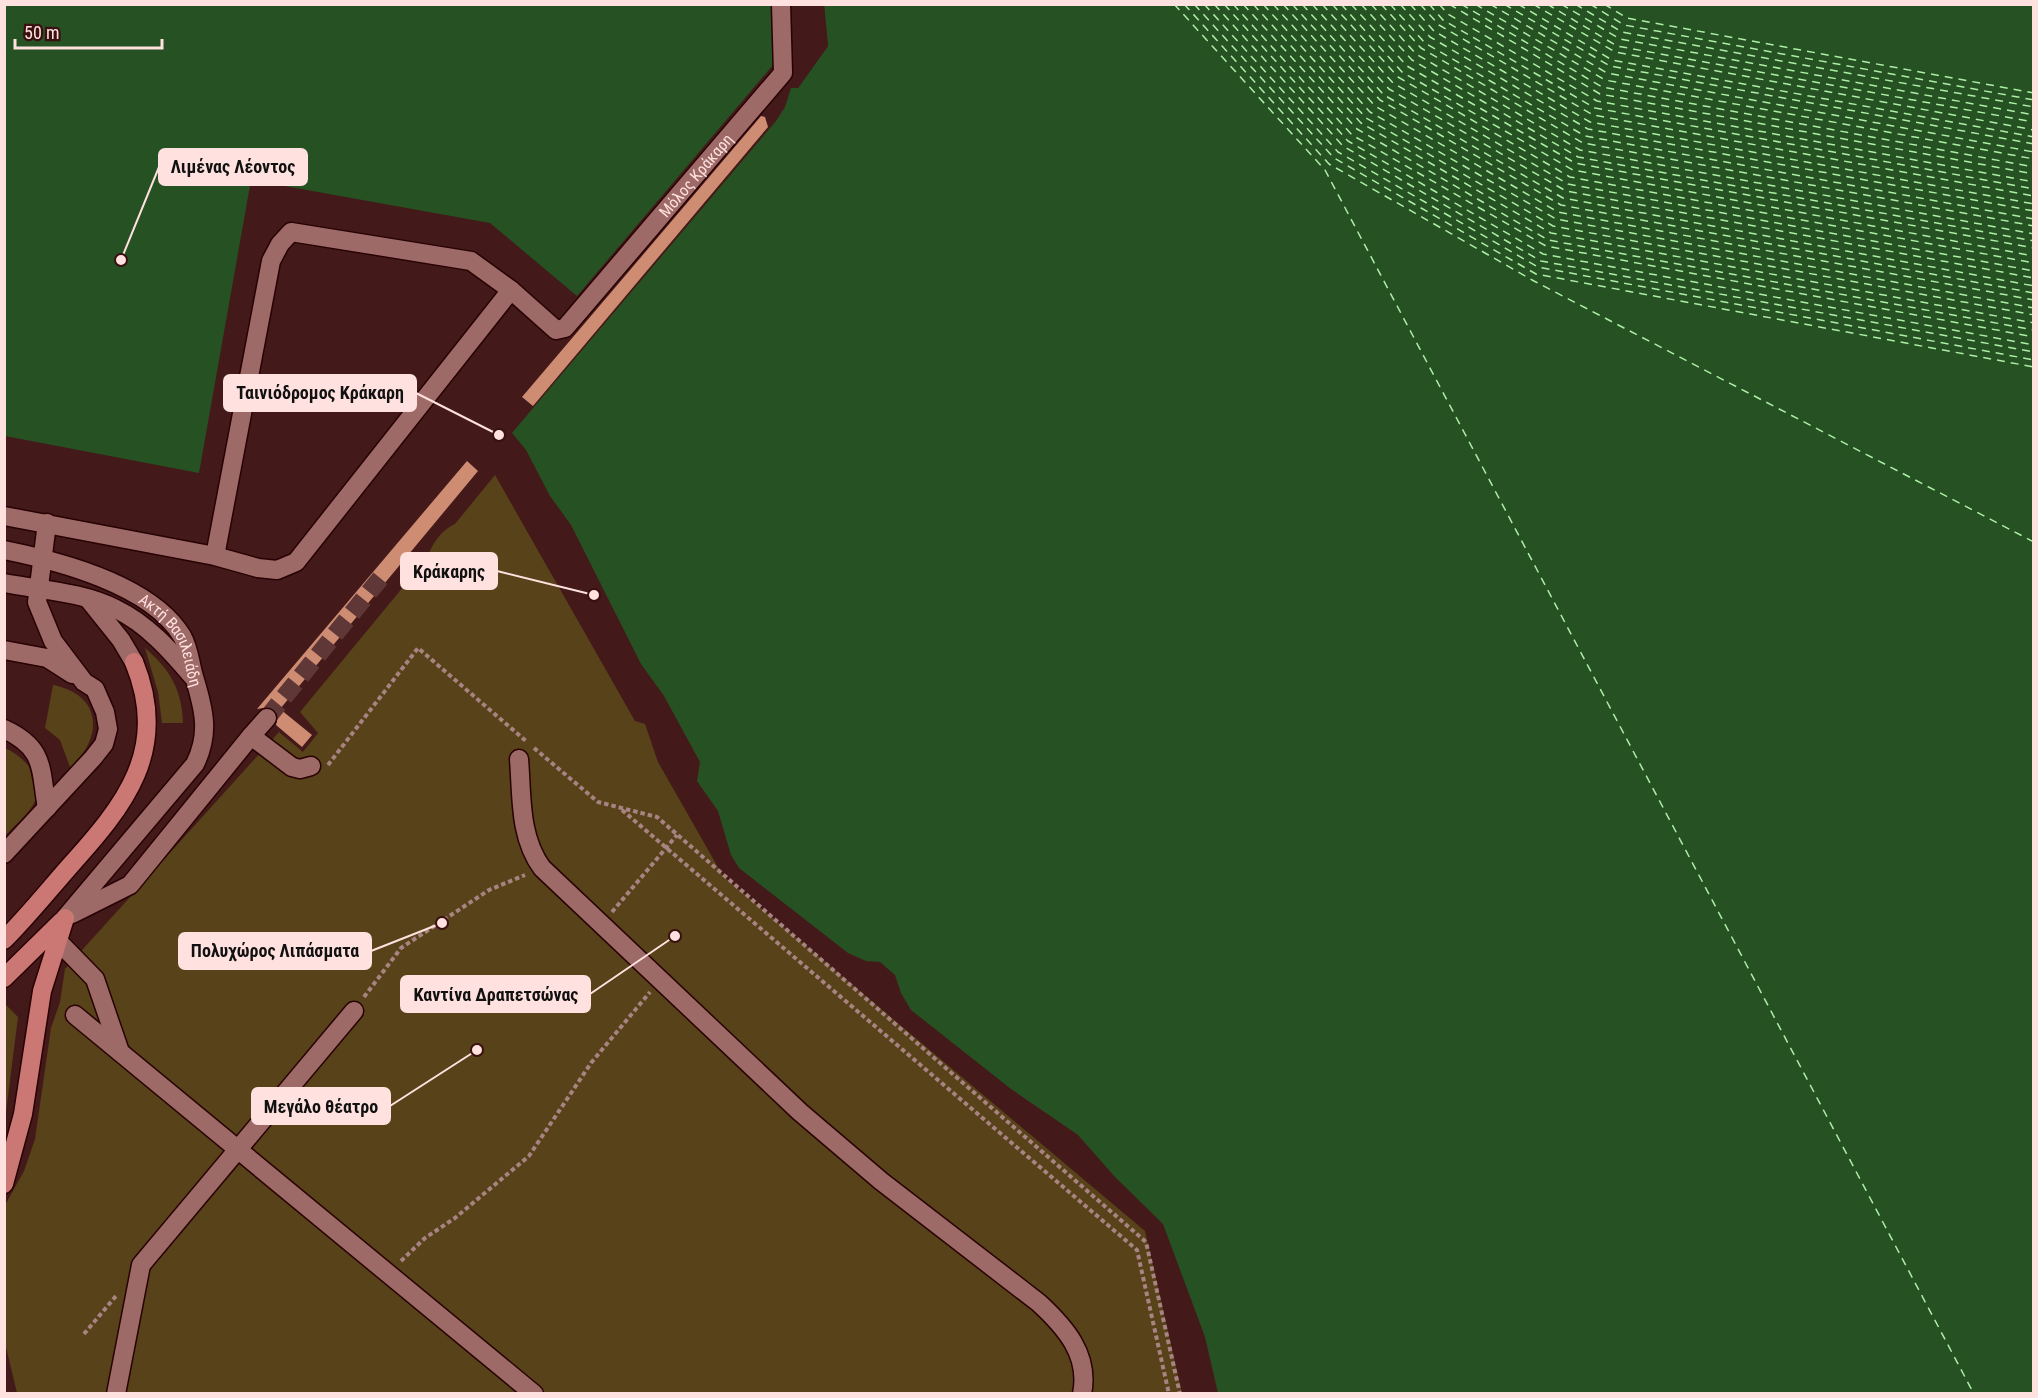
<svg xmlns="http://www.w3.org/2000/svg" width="2038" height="1398" font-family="'Roboto Condensed',sans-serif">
<rect width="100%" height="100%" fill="#441919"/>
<!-- green -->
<path fill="#574219" d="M495,475L635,721L645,724L658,762L723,876L1145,1231L1182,1393H17L5,1343L4,1207L24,1171L35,1139L51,1028L60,1002L65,969L279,732L303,752L318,733L300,712L427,558C432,544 441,530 455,524Z
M145,648C170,669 182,690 183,723H162L158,692Z
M53,685C101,694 105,737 70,767L60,740L45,728Z
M5,748C27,758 49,783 31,808C24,818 13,827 5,836Z
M5,1004L18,1017L5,1120Z"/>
<!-- water -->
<path fill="#265123" d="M4,5H772L773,65L577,296L490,223L251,180L199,473L5,436Z
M824,5H2033V1393H1218L1205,1337L1163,1224L1115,1177L1078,1135L1011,1089L911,1010L901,993L895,975L880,962L866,961L848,953L739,868L731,855L718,811L697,781L700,762L664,696L641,664L571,525L550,496L526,450L512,433L776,121L785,107L791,88H798L828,46Z"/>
<!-- pier -->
<path fill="#441919" d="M821,5H824L828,46L798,88H791V85H796L825,45Z"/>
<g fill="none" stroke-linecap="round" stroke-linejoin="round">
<!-- ferry -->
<path stroke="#aceea5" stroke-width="1.5" stroke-dasharray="8 6" stroke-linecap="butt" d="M1174,4L1325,170L1974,1394
M1184,4L1329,164L1534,281L2034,542
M1194,4L1334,158L1536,274L2034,367
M1204,4L1338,152L1538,267L2034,360
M1214,4L1343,146L1541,261L2034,352
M1224,4L1348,141L1543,254L2034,345
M1233,4L1352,135L1546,246L2034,337
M1243,4L1357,129L1548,240L2034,330
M1253,4L1361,123L1551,233L2034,323
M1263,4L1366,118L1553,226L2034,315
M1273,4L1370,112L1556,219L2034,308
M1283,4L1375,106L1558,212L2034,300
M1292,4L1380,100L1561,205L2034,293
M1302,4L1384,95L1563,198L2034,286
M1312,4L1389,89L1566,191L2034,278
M1322,4L1393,83L1568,184L2034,271
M1332,4L1398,77L1570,177L2034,263
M1341,4L1402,72L1573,170L2034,256
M1351,4L1407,66L1575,163L2034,248
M1361,4L1412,60L1578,157L2034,241
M1371,4L1416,54L1580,150L2034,234
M1381,4L1421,48L1583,143L2034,226
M1390,4L1425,43L1585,136L2034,219
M1400,4L1430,37L1588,129L2034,211
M1410,4L1434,31L1590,122L2034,204
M1420,4L1439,25L1593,115L2034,196
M1429,4L1443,20L1595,108L2034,189
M1439,4L1448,14L1597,101L2034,182
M1449,4L1600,94L2034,174
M1461,4L1602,87L2034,167
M1475,4L1605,80L2034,159
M1490,4L1607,73L2034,152
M1504,4L1610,66L2034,144
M1518,4L1612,60L2034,137
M1533,4L1615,52L2034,130
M1547,4L1617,46L2034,122
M1561,4L1620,39L2034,115
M1575,4L1622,32L2034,107
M1590,4L1624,25L2034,100
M1604,4L1627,18L2034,93"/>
</g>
<!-- building -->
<path fill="#ce8d73" d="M761,116L765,117L768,127L533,406L522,397Z
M467,461L478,471L280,709L312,735L302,747L276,725L278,715L274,709L269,707L257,709Z"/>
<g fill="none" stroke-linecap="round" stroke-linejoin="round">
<!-- minor-tunnel -->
<path stroke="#603737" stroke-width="18" stroke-dasharray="18 9" stroke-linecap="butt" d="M267,718L383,575"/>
<!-- minor casing -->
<g stroke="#280204" stroke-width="21">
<g id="minor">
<path d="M4,516L215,556L258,568L277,570L296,562L511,290"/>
<path id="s1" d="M4,550C59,561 151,585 182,636C190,650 190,665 195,680C204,710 210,734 195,764L65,918"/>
<path id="s2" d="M215,556L271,261L280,244L291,232L471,261L511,290L556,330L565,328L783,73L781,4"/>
<path d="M4,583C41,590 83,592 116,609C147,624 170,650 192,676"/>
<path d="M89,600L121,640L134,662"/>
<path d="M4,650L47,658L72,674"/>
<path d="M4,729C46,748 40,770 47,808"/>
<path d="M251,736L267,718"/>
<path d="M519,759C522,796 519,837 542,868L800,1112L881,1181L1039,1303C1065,1327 1090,1355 1082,1394"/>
<path d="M4,854L93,758L104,744L108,729L105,712L95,689L84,682L53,641L37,602L47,523"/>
<path d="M72,914L130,885L251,736L292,767L300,769L311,766"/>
<path d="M57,940L95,979L120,1052"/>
<path d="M75,1015L534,1394"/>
<path d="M116,1394L141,1265L354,1011"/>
</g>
</g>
<!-- major casing -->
<g stroke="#280204" stroke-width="21">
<path id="major" d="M4,940C27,917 48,891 69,867C125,805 170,750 134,662
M4,978L62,921
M4,1184L23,1114L42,991L65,918"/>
</g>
<!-- path -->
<path stroke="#a78382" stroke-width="4" stroke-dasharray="4.5 3" stroke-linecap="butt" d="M534,748L598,802L657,817L1146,1242L1180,1394
M328,765L418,648L526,741
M622,810L1137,1250L1169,1394
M612,912L677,835
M364,997L401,948L489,890L525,875
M401,1261L425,1238L455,1218L529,1156L591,1063L650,992
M84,1334L116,1296"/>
<!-- minor -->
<use href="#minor" stroke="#9d6a67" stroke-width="18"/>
<!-- major -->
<use href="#major" stroke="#cb7875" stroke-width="18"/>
</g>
<g text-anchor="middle" stroke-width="6" stroke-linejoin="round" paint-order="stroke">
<!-- street labels -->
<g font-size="16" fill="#ffe1df" stroke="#390f10">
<text dy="6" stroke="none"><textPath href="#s2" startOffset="838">Μόλος Κράκαρη</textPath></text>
<text dy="6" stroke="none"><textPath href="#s1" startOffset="200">Ακτή Βασιλειάδη</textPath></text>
</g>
</g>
<!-- callouts -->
<path fill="none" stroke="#ffe1df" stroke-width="2" d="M121 260L159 167M499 435L416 393M594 595L497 571M442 923L371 951M675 936L590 994M477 1050L390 1106"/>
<g fill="#ffe1df" stroke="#390f10" stroke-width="2">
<circle cx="121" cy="260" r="6"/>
<circle cx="499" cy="435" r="6"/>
<circle cx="594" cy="595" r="6"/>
<circle cx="442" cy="923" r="6"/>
<circle cx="675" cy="936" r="6"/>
<circle cx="477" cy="1050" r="6"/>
</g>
<g fill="#ffe1df" stroke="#ffe1df" stroke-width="2">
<rect x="159" y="149" width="148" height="36" rx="6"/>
<rect x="224" y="375" width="192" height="36" rx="6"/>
<rect x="401" y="553" width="96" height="36" rx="6"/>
<rect x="179" y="933" width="192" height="36" rx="6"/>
<rect x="401" y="976" width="189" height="36" rx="6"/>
<rect x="252" y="1088" width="138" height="36" rx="6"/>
</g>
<g font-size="18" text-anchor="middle" font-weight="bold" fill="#111">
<text x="233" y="173">Λιμένας Λέοντος</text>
<text x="320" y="399">Ταινιόδρομος Κράκαρη</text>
<text x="449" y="578">Κράκαρης</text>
<text x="275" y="957">Πολυχώρος Λιπάσματα</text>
<text x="496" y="1001">Καντίνα Δραπετσώνας</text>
<text x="321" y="1113">Μεγάλο θέατρο</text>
</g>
<!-- border -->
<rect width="2038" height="1398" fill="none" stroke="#ffe1df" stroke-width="12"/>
<!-- scale -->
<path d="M15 39v9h147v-9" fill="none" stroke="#ffe1df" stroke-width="3"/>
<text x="24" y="39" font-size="18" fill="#ffe1df" stroke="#390f10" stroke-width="4.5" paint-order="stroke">50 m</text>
</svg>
